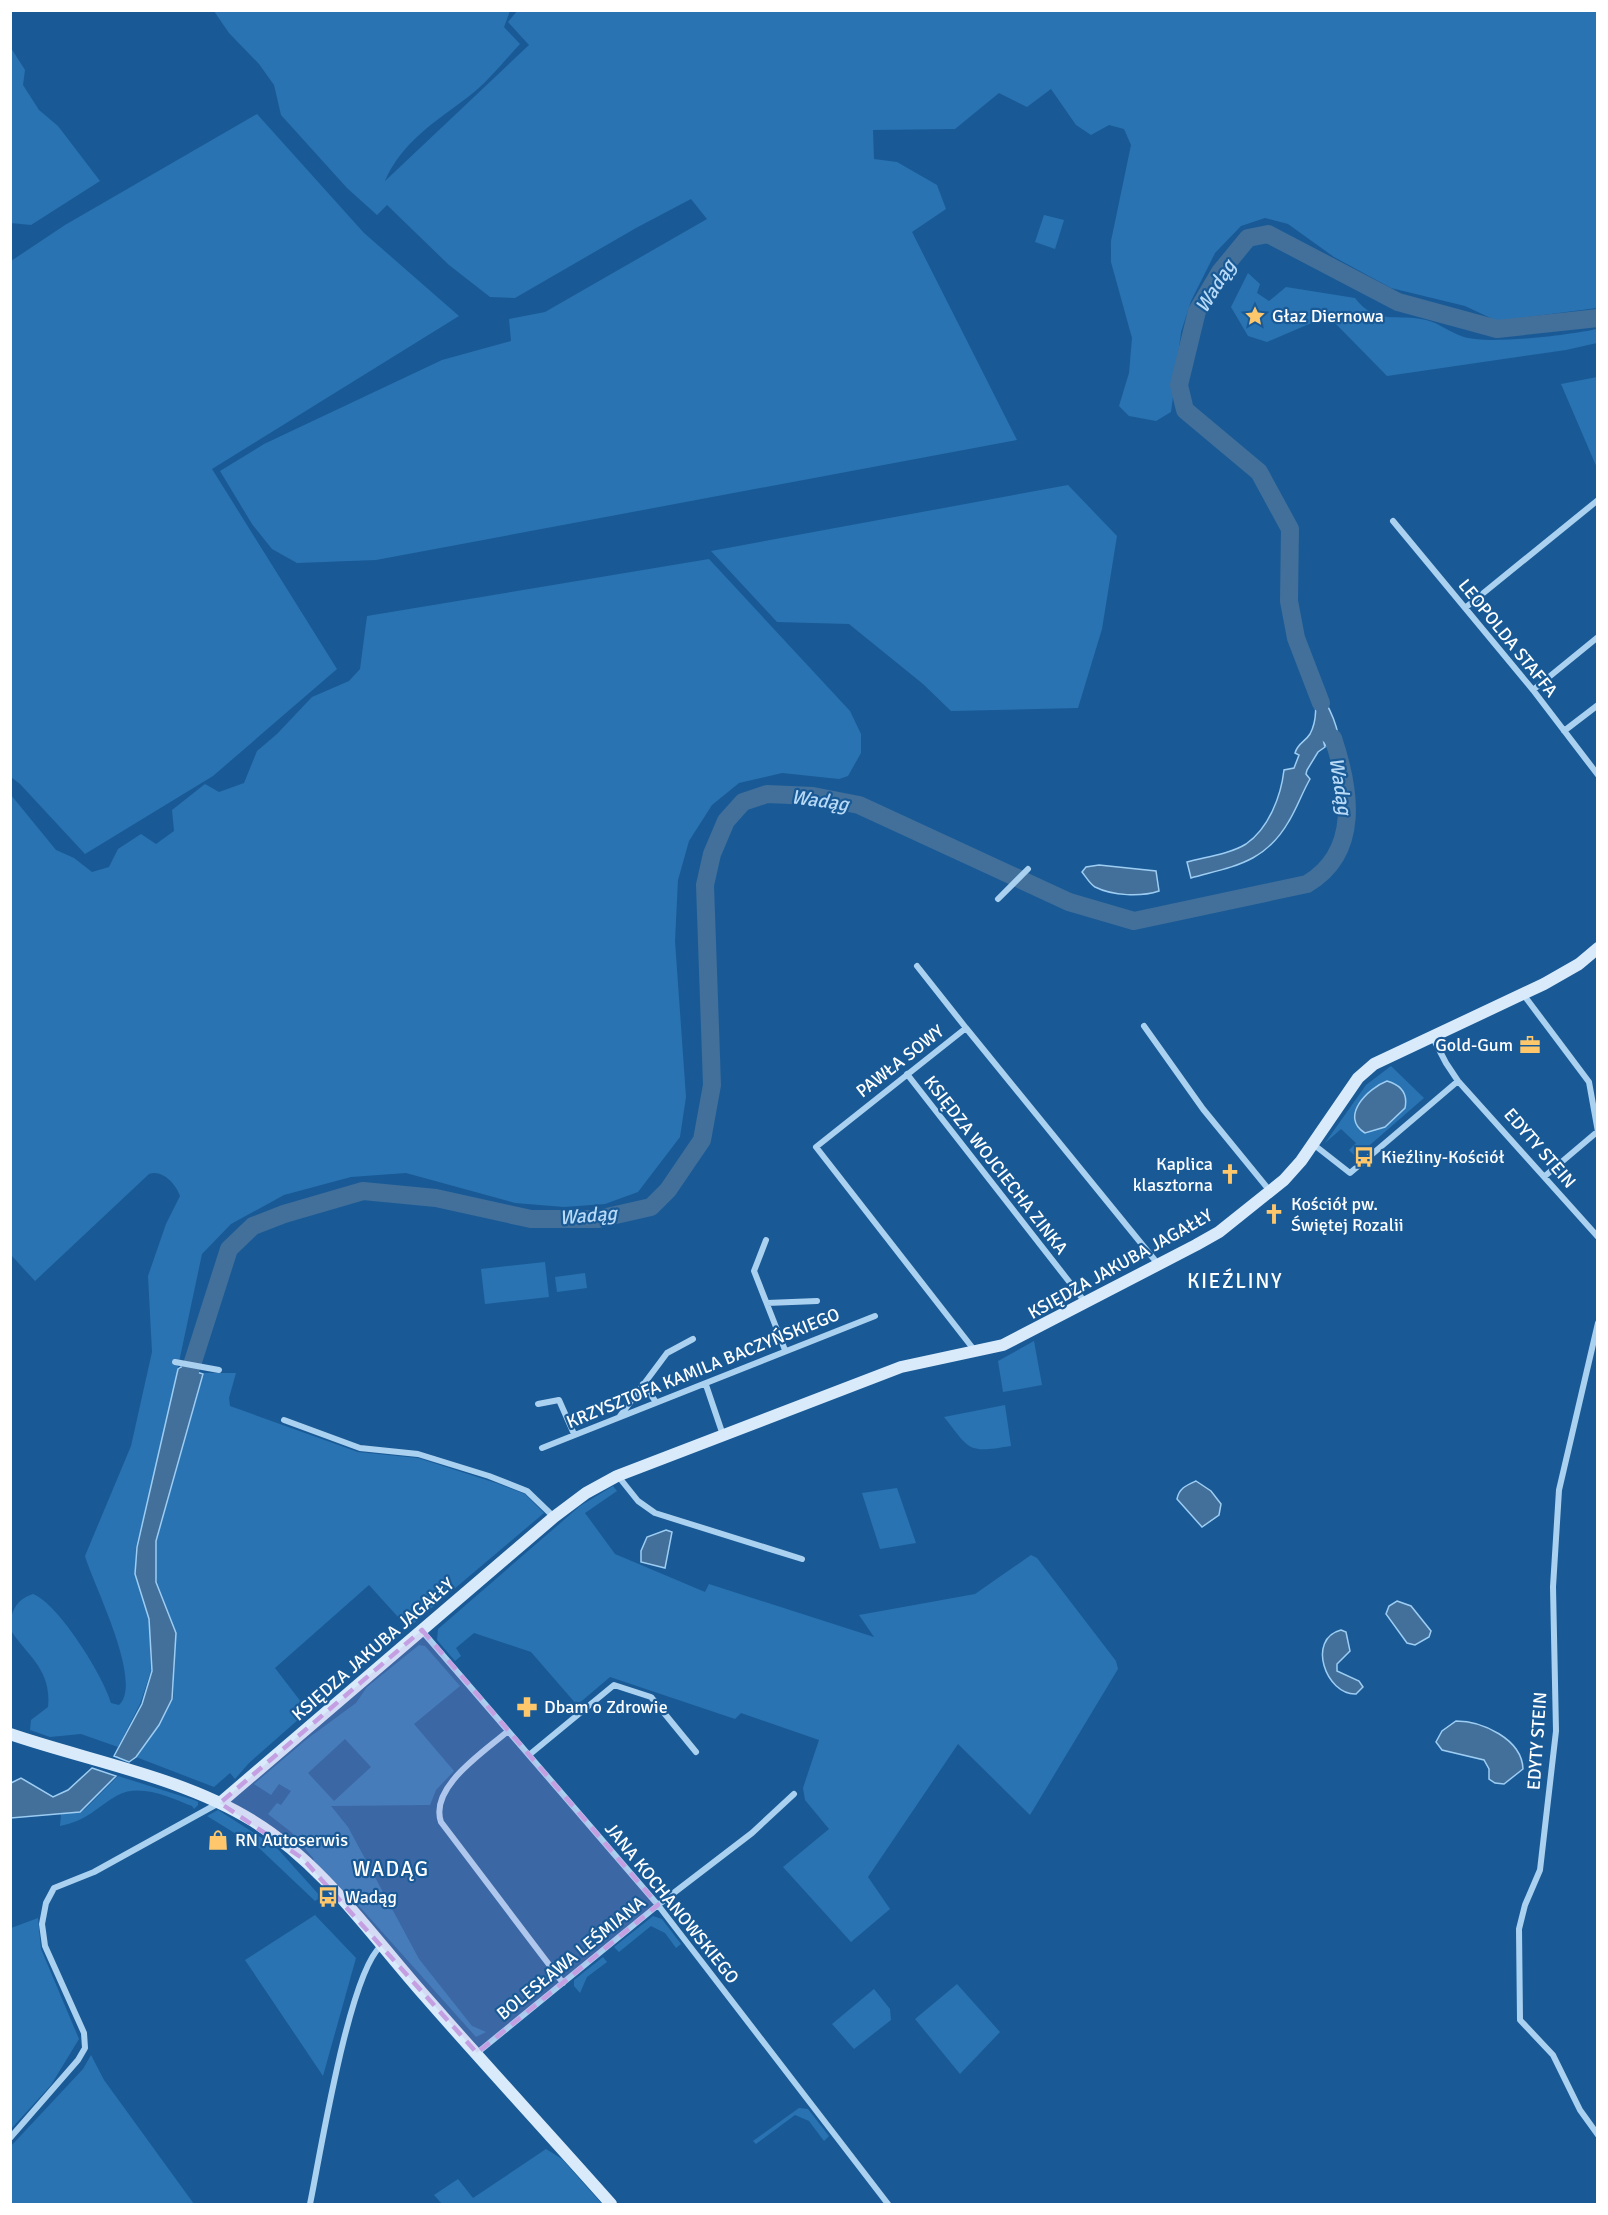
<svg xmlns="http://www.w3.org/2000/svg" width="1608" height="2215" font-family="Signika,sans-serif">
<rect width="100%" height="100%" fill="#195a96"/>
<!-- green -->
<path fill="#2973b2" fill-rule="evenodd" d="M214,11H510L504,27L520,44C504,61 487,83 468,97C436,121 401,143 385,181L529,45L508,22L517,11H1597V308L1497,321L1465,306L1391,288L1334,257L1288,224L1265,218L1241,226L1215,253L1191,301L1181,332L1171,412L1156,421L1129,416L1119,406L1129,373L1132,338L1111,262V241L1131,145L1124,129L1109,125L1091,135L1076,125L1051,89L1027,107L999,93L955,129L873,130L874,159L897,162L937,185L946,209L912,232L1017,440L376,560L297,563L272,549L252,524L220,471L264,444L442,360L511,341L509,319L545,312L707,219L691,199L636,228L515,298L490,297L449,265L387,205L377,215L347,188L281,115L274,85L259,64L229,33Z
M11,48L25,70L23,85L39,110L58,126L100,181L31,225L11,223Z
M257,114L364,233L459,316L212,469L337,669L213,776L85,854L20,784L11,777V261L65,225Z
M1044,215L1064,220L1055,249L1035,242Z
M1248,273L1260,284L1257,293L1269,301L1286,287L1355,298C1376,326 1398,313 1426,320C1439,323 1451,333 1464,337C1490,345 1569,335 1597,329V343L1566,350L1387,376L1334,322L1323,318L1267,342L1248,336L1231,307Z
M1597,377H1598L1597,468L1561,384Z
M1068,485L1117,536L1102,629L1078,708L951,711L923,684L849,624L777,622L711,551Z
M709,559L850,711L861,734V753L848,776L839,779L782,773L739,783L712,805L689,841L678,880L675,941L686,1097L680,1137L638,1192L605,1204L564,1207L515,1203L406,1173L351,1177L284,1195L231,1224L202,1254L162,1442L136,1547L135,1574L149,1620L151,1671L140,1704L118,1747L81,1734L50,1737L30,1730L31,1720L48,1707C52,1669 27,1656 10,1629C11,1612 15,1600 33,1594C58,1603 104,1677 111,1703L119,1705C144,1682 93,1584 85,1556L131,1446L152,1352L148,1276L166,1224L180,1196C176,1184 162,1169 149,1174L35,1281L11,1255V795L56,850L74,858L92,872L109,867L118,849L141,834L156,844L174,831L172,810L205,784L219,792L244,783L257,751L277,734L312,697L349,681L360,669L367,616Z
M1391,1066L1424,1098L1356,1157L1349,1150L1356,1143L1341,1129L1325,1143L1366,1085Z
M545,1262L549,1297L485,1304L481,1269Z
M585,1273L587,1288L557,1292L555,1277Z
M1034,1341L1042,1385L1003,1392L998,1361Z
M204,1373H236L229,1398L230,1406L358,1452L418,1458L496,1483L525,1494L544,1513L408,1628L369,1585L275,1668L308,1711L249,1763L235,1779L230,1773L214,1787L136,1757L159,1725L173,1699L176,1633L157,1582L154,1564L156,1542Z
M1005,1405L1011,1446C967,1453 971,1451 944,1417Z
M613,1486L617,1491L585,1513L615,1554L705,1592L709,1584L874,1637L859,1615L975,1594L1031,1555L1037,1558L1116,1661L1118,1669L1030,1815L958,1744L868,1877L890,1909L851,1942L783,1867L829,1829L805,1800L803,1788L819,1740L741,1713L735,1719L610,1677L577,1705L531,1652L474,1633L456,1648L461,1656L455,1661L437,1640L438,1629L580,1506Z
M897,1488L916,1543L880,1549L862,1493Z
M419,1645L425,1646L460,1686L414,1724L454,1771L436,1790L430,1805L331,1806L348,1827L419,1959L472,2026L486,2032L476,2037L359,1906L312,1861L314,1859L291,1832L268,1814L277,1803L281,1805L291,1791L279,1784L271,1795L254,1784L307,1739L356,1703L367,1687ZM345,1739L371,1767L334,1801L308,1773Z
M118,1776L194,1800L198,1802V1805L194,1809L192,1806C171,1798 141,1783 118,1795C95,1808 89,1820 60,1826L61,1814L84,1810Z
M218,1810L276,1847L321,1897L315,1901L259,1848L207,1816Z
M315,1915L356,1958L323,2076L245,1960Z
M653,1916L662,1919L681,1944L676,1948L665,1933L651,1926L619,1952L614,1947Z
M38,1918L41,1949L79,2039L51,2085L11,2129V1928Z
M603,1957L607,1962L587,1977L580,1993L574,1986V1980Z
M957,1984L1000,2032L960,2074L915,2019Z
M874,1989L890,2009L891,2020L854,2049L832,2024Z
M91,2055L104,2080L194,2204H11V2146L83,2069Z
M799,2108L808,2109L829,2136L824,2141L809,2121L795,2115L756,2144L753,2141Z
M546,2149L562,2159L602,2204H442L434,2195L458,2179L473,2198Z"/>
<!-- water -->
<path fill="#42709b" stroke="#9ecdf3" stroke-width="1.5" d="M1313,681C1329,706 1342,729 1340,760L1324,743L1325,747L1318,752L1307,770L1306,774L1310,779C1302,793 1297,808 1289,821C1265,863 1234,866 1191,878L1187,862C1205,857 1230,854 1246,844C1269,828 1281,796 1284,770L1294,768L1299,755L1295,753C1298,743 1305,742 1310,734C1319,717 1315,699 1313,681Z
M1099,865L1156,871L1159,891C1141,897 1113,896 1095,887C1090,884 1086,877 1082,872L1086,867Z
M1387,1081C1401,1085 1408,1094 1405,1108L1385,1127L1365,1133C1339,1117 1368,1088 1387,1081Z
M181,1367L203,1374L156,1541V1582L176,1633L172,1699L159,1725L136,1757L129,1762L114,1756L142,1704L152,1671L149,1619L135,1574L137,1547L178,1369Z
M1196,1481L1211,1491L1221,1504L1219,1515L1202,1527L1177,1499C1179,1488 1187,1485 1196,1481Z
M666,1530L672,1532L665,1568L641,1562V1551L647,1537Z
M1397,1601L1411,1606L1431,1631L1429,1637L1415,1645L1407,1643L1386,1614L1389,1606Z
M1341,1630L1346,1632L1350,1651L1337,1664V1671L1359,1681L1363,1687L1356,1694C1326,1695 1306,1639 1341,1630Z
M1456,1721C1482,1721 1522,1739 1523,1769L1504,1784L1495,1783L1489,1779V1769L1484,1760L1442,1750L1436,1742L1442,1731Z
M92,1768L116,1776L80,1812L11,1818V1783L21,1778L53,1797L68,1790Z"/>
<g fill="none" stroke-linecap="round" stroke-linejoin="round">
<!-- river -->
<path stroke="#42709b" stroke-width="18" d="M1321,703L1296,638L1289,601L1290,529L1259,472L1185,410L1179,385L1197,311L1220,272L1248,238L1268,234L1398,302L1497,329L1598,318
M183,1393L229,1249L253,1226L284,1214L363,1191L436,1198L531,1219H598L651,1207L668,1190L702,1140L712,1085L705,885L712,854L726,821L743,802L767,794L813,796L859,805L1069,902L1134,921L1307,884C1361,852 1350,789 1333,738"/>
<!-- street -->
<path stroke="#abd1f0" stroke-width="6" d="M1393,521L1533,690L1598,775
M1465,608L1598,500
M1533,690L1598,637
M1564,731L1598,705
M998,899L1028,869
M917,966L966,1028
M1523,994L1589,1082L1598,1132
M1144,1026L1203,1109L1270,1191
M1432,1036L1446,1063L1458,1081L1598,1237
M907,1074L1085,1302
M1313,1144L1350,1173L1458,1081
M1545,1176L1597,1132
M766,1240L754,1271L785,1350
M767,1303L817,1301
M1598,1323L1559,1490L1553,1587L1556,1731L1540,1870L1525,1905L1519,1929L1520,2020L1553,2055L1580,2110L1598,2135
M975,1351L816,1147L966,1028L1158,1264
M175,1362L219,1370
M643,1384L656,1402
M706,1385L723,1435
M538,1404L559,1400L574,1434
M620,1416L667,1353L693,1339
M284,1420L360,1448L418,1454L489,1476L527,1491L554,1517
M542,1448L875,1316
M618,1476L638,1501L655,1513L802,1559
M422,1631L658,1905L888,2204
M508,1731C484,1752 429,1787 441,1822L563,1983
M529,1755L614,1685L651,1697L696,1752
M477,2053L658,1905L752,1833L794,1794
M10,2138L78,2060L85,2048L84,2033L45,1946L42,1924L46,1903L54,1888L94,1872L217,1804
M310,2204C320,2156 349,1973 381,1946"/>
<!-- secondary -->
<path stroke="#d9ebfb" stroke-width="12" d="M10,1734C89,1761 182,1777 253,1821C322,1863 371,1935 424,1995C486,2066 549,2134 611,2204
M220,1803L554,1517L586,1493L617,1476L901,1367L1003,1345L1196,1245L1219,1232L1284,1180L1301,1161L1358,1078L1374,1064L1544,984L1579,964L1598,948"/>
</g>
<!-- marked area -->
<path fill="#c4a0e2" fill-opacity="0.2" stroke="#c4a0e2" stroke-width="4.5" stroke-dasharray="12 8" stroke-linejoin="round" d="M422,1630L658,1905L477,2053L302,1858L220,1803Z"/>
<!-- icons -->
<defs>
<g id="sight-bare" transform="scale(1.62)"><path d="M0-6L1.8-2.2L6-1.7L2.9 1.2L3.7 5.4L0 3.3L-3.7 5.4L-2.9 1.2L-6-1.7L-1.8-2.2Z" fill="#ffc76b" stroke="#195a96" stroke-width="2.5" paint-order="stroke"/></g>
<g id="office-bare" transform="scale(1.62)"><path d="M-6-3h4V-5.5h4V-3h4V5H-6ZM-1-4.5V-3h2v-1.5ZM-6 0V1H6V0Z" fill="#ffc76b" stroke="#195a96" stroke-width="2.5" paint-order="stroke"/></g>
<g id="bus-bare" transform="scale(1.62)"><path d="M-5-6H5V4H4V6H2V4H-2V6H-4V4H-5ZM-3.5-4V0h7V-4ZM-3.5 1.2v1.5H-2V1.2ZM2 1.2v1.5H3.5V1.2Z" fill="#ffc76b" stroke="#195a96" stroke-width="2.5" paint-order="stroke"/></g>
<g id="church-bare" transform="scale(1.62)"><path d="M-1.2-6h2.4v3.5h3.3v2.4h-3.3V6h-2.4V-.1h-3.3v-2.4h3.3Z" fill="#ffc76b" stroke="#195a96" stroke-width="2.5" paint-order="stroke"/></g>
<g id="pharmacy-bare" transform="scale(1.62)"><path d="M-2-6h4v4h4v4h-4v4h-4v-4h-4v-4h4Z" fill="#ffc76b" stroke="#195a96" stroke-width="2.5" paint-order="stroke"/></g>
<g id="shop-bare" transform="scale(1.62)"><path d="M-5-2.5h2.3a2.7 3.5 0 0 1 5.4 0H5L5.5 6h-11ZM-1.5-2.5h3a1.5 2.3 0 0 0-3 0Z" fill="#ffc76b" stroke="#195a96" stroke-width="2.5" paint-order="stroke"/></g>
</defs>
<g fill-rule="evenodd">
<use href="#sight-bare" x="1255" y="316"/>
<use href="#office-bare" x="1530" y="1045"/>
<use href="#bus-bare" x="1364" y="1157"/>
<use href="#church-bare" x="1230" y="1174"/>
<use href="#church-bare" x="1274" y="1214"/>
<use href="#pharmacy-bare" x="527" y="1707"/>
<use href="#shop-bare" x="218" y="1840"/>
<use href="#bus-bare" x="328" y="1897"/>
</g>
<g text-anchor="middle" stroke-width="4.5" stroke-linejoin="round" paint-order="stroke">
<!-- poi labels -->
<g font-size="18" fill="#fff" stroke="#195a96" text-anchor="start">
<text x="1272" y="322">Głaz Diernowa</text>
<text x="1513" y="1051" text-anchor="end">Gold-Gum</text>
<text x="1381" y="1163">Kieźliny-Kościół</text>
<text x="1213" y="1170" text-anchor="end">Kaplica<tspan x="1213" dy="21">klasztorna</tspan></text>
<text x="1291" y="1210">Kościół pw.<tspan x="1291" dy="21">Świętej Rozalii</tspan></text>
<text x="544" y="1713">Dbam o Zdrowie</text>
<text x="235" y="1846">RN Autoserwis</text>
<text x="345" y="1903">Wadąg</text>
</g>
<!-- street labels -->
<g font-size="18" fill="#fff" stroke="#195a96">
<text transform="translate(1508 638) rotate(51)" y="6">LEOPOLDA STAFFA</text>
<text transform="translate(900 1061) rotate(-38)" y="6">PAWŁA SOWY</text>
<text transform="translate(1540 1148) rotate(49)" y="6">EDYTY STEIN</text>
<text transform="translate(996 1165) rotate(52)" y="6">KSIĘDZA WOJCIECHA ZINKA</text>
<text transform="translate(1120 1264) rotate(-29)" y="6">KSIĘDZA JAKUBA JAGAŁŁY</text>
<text transform="translate(703 1368) rotate(-22)" y="6">KRZYSZTOFA KAMILA BACZYŃSKIEGO</text>
<text transform="translate(373 1649) rotate(-41)" y="6">KSIĘDZA JAKUBA JAGAŁŁY</text>
<text transform="translate(1537 1741) rotate(-86)" y="6">EDYTY STEIN</text>
<text transform="translate(672 1903) rotate(51)" y="6">JANA KOCHANOWSKIEGO</text>
<text transform="translate(571 1958) rotate(-39)" y="6">BOLESŁAWA LEŚMIANA</text>
</g>
<!-- water labels -->
<g font-size="20" font-style="italic" fill="#b8daf7" stroke="#195a96">
<text transform="translate(1215 286) rotate(-58)" y="7">Wadąg</text>
<text transform="translate(1341 786) rotate(81)" y="7">Wadąg</text>
<text transform="translate(820 800) rotate(8)" y="7">Wadąg</text>
<text transform="translate(588 1215) rotate(-5)" y="7">Wadąg</text>
</g>
<!-- quarter labels -->
<g font-size="21" letter-spacing="1.5" fill="#fff" stroke="#195a96">
<text x="1235" y="1288">KIEŹLINY</text>
<text x="391" y="1876">WADĄG</text>
</g>
</g>
<!-- border -->
<rect width="1608" height="2215" fill="none" stroke="#ffffff" stroke-width="24"/>
</svg>
